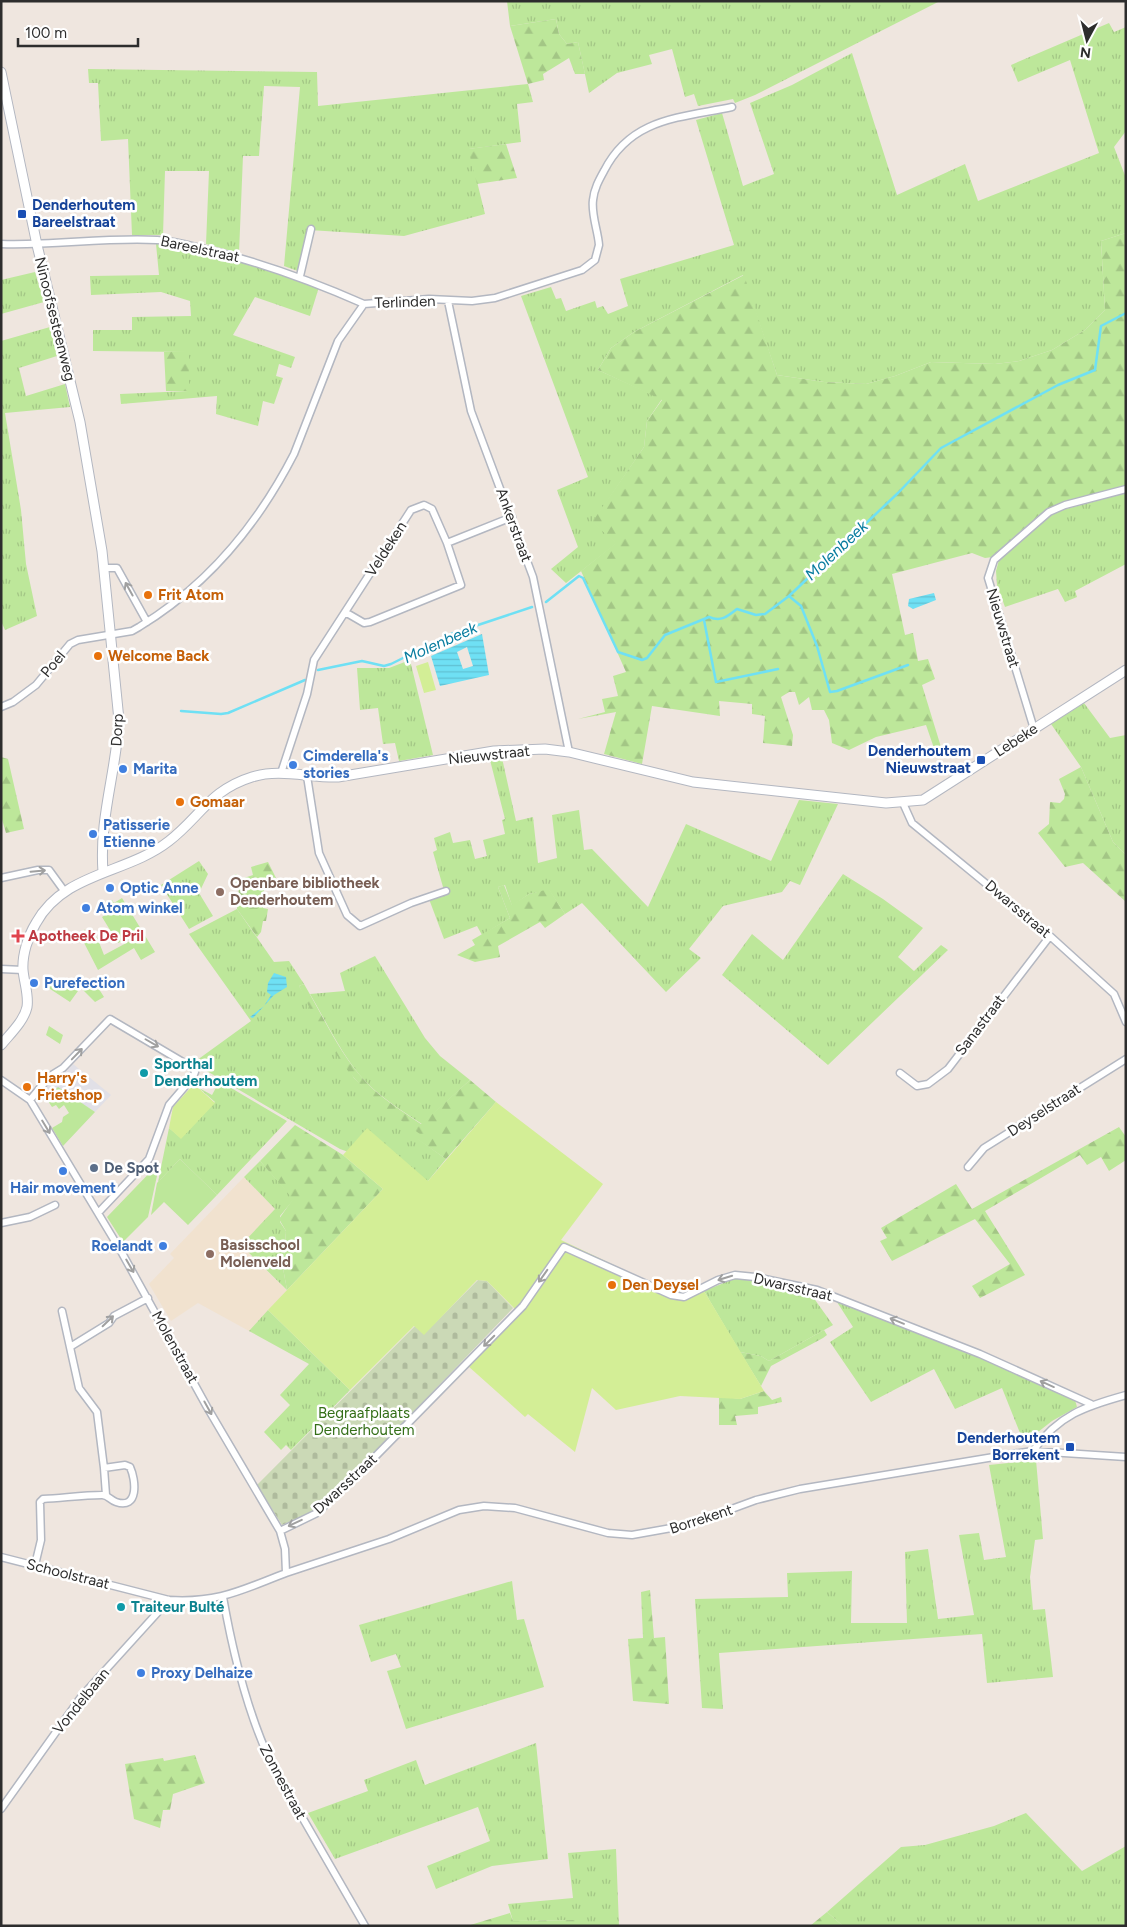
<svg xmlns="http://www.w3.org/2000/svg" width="1127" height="1927" font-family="Figtree,sans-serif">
<defs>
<pattern id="grass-tufts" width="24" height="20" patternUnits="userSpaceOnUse" patternTransform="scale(1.25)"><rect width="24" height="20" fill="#bde79a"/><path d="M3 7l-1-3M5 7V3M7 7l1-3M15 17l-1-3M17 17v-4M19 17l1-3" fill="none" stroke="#a3c685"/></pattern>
<pattern id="forest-firs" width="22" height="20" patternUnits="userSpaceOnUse" patternTransform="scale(1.25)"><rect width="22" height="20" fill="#bde79a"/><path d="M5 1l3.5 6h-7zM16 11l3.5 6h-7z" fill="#a3c685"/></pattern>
<pattern id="cemetery-stones" width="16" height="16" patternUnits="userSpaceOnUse" patternTransform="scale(1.25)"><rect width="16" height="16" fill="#cbd9b6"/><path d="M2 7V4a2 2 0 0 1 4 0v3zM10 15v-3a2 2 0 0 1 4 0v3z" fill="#afbb9d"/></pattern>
<pattern id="water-rules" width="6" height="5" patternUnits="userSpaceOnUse" patternTransform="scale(1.25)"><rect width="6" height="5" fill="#6fe0f4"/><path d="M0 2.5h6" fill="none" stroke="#60c0d2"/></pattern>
</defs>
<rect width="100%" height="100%" fill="#efe6df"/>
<!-- industrial -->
<path fill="#e1e0e7" d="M73,1064L111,1095L95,1112L58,1088L46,1098L42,1092L53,1080L57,1082Z"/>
<!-- education -->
<path fill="#f1e2cf" d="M244,1177L275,1209L249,1254L287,1290L249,1331L198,1303L171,1321L149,1284L174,1258L170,1254Z"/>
<!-- grass -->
<path fill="url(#grass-tufts)" d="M507,1H940L755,95L735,103L733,99L698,106L694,94L685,97L672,49L649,55L652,64L617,73L589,93L578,42L567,44L559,34L556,19L510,26Z
M1109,23L1114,32L1126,27V131L1114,147L1126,178V233L1101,241L1105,310L1085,330L1052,350L1019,361L995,364L931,362L895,376L866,384L824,382L777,375L743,275L634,332L611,348L598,370L662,399L647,421L644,447L593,522L617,543L566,583L551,569L578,547L557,490L588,477L521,296L551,287L556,299L561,298L566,311L595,301L597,308L603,306L608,314L628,306L620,279L734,245L696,120L722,113L743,186L774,174L750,103L792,85L852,53L897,195L965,164L978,201L1099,153L1070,60L1018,82L1011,65Z
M88,69L317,72L318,106L528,84L533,102L517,104L521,142L469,149L485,214L404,236L309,230L298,271L284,266L300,87L264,86L259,156H243L239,253L206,244L209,171H165L163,235H132L128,139L101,141L98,83H89Z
M156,244C213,251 266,268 319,287L310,316L255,297L233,335L295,357L291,368L279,364L276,376L283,378L274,404L263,401L258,426L216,414L217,396L121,404L120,394L188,391L189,352L93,351V330H132V317L191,316L190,301L161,292L91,295L90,276L159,275Z
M35,272L44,302L1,314V280Z
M50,327L57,356L19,368L26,396L65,384L70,407L5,413L21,510L26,564L37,616L5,630L1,621V341Z
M1126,493V564L1075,591L1077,597L1065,602L1058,589L1005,607L997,585L996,571L999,560L1009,550L1047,516L1062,510Z
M410,660L433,755L399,761L395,743L383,744L378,708L360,710L357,668H389Z
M1084,703L1110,738L1126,735V855L1113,842L1081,767L1051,724Z
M502,758L516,821L533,817L538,863L557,858L552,815L579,810L584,850L592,849L648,907L686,824L771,861L799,800L838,804L800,885L790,881L782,892L723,906L689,949L701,958L666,992L582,903L565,914L549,890L529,894L512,906L505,885L498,887L510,918L482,935L477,926L444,939L429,899L445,894L433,852L437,850L434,838L450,832L453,843L470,840L475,859L487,856L483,840L505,834L502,820L505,819L490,760Z
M199,861L208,874L199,893L213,916L189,929L161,885Z
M843,874L883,899L923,928L898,957L914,971L941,945L948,950L828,1065L722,975L752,934L783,960Z
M237,909L274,962L289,961L304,984L299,986L354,1078L373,1097L421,1134L418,1139L446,1159L428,1181L340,1149L193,1063L251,1021L189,934Z
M375,956L425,1038L440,1056L470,1080L422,1124C402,1111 383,1099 366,1082C343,1058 327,1023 310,994L345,991L340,973Z
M206,1073L287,1121L217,1195L180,1159L158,1182L169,1128L181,1138L215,1102L199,1088L212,1095L219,1082Z
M260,1161L294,1199L280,1216V1222L286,1231L283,1268L287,1290L249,1253L252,1251L243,1243L275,1209L244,1177Z
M736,1278H747L808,1290L833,1325L769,1361L761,1356L740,1352L704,1291Z
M835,1299L971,1353L1075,1400L1077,1407L1052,1421L1024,1443L1002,1388L955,1409L934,1369L871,1402L830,1342L853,1327Z
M268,1310L350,1390L291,1450L286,1445L281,1450L264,1432L290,1405L280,1395L309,1364L249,1331Z
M1036,1460L1043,1539L1035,1540L1030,1577L1033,1610L1045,1609L1053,1677L987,1683L982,1634L719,1653L723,1709L702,1708L695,1599L788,1597L787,1573L852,1571L851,1623H907L905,1552L928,1549L938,1619L974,1615L959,1535L979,1533L984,1560L1006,1557L989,1465Z
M512,1581L517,1620L524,1619L544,1687L406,1729L387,1671L401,1667L396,1654L371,1662L359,1625Z
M536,1743L548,1859L492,1866L436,1889L427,1866L490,1841L478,1807L335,1859L308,1813L368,1791L364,1780L416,1760L425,1785Z
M1026,1813L1082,1871L1126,1846V1926H843L827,1912L901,1847L925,1845L994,1826Z
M616,1849L619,1926H576V1920L513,1921L508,1904L573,1898L568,1853Z"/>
<!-- forest -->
<path fill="url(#forest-firs)" d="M556,19L559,34L567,44L578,42L585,74H575L569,58L543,74L544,80L528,84L510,26Z
M506,144L517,178L477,184L468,149Z
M1126,233V486L1052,507L1020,532L993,557L985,558L972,553L892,574L905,635L913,633L918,661L928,659L935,679L922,685L941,747L935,751L926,725L876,737L849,750L832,743L829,720L824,710H812L809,697L799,705L795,692H789L781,697L793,735L792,746L763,743L765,716L752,714V704L719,701L720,716L652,706L642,764L604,754L616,712L578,719L605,712L602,699L618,696L613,676L626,672L581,571L616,543L592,522L644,447L647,421L662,400L598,370L611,348L634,332L744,275L777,375L824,382L866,384L895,376L931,362L995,364L1019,361L1052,350L1085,330L1105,310L1101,241Z
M189,351V391H166L164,352Z
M1,757L8,759L24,829L6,833L1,816Z
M1081,767L1113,842L1126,855V902L1083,863L1065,867L1038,833L1049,824L1050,802L1060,803L1064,799L1065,794L1059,779Z
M268,862L276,878L267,882L262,896L263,908L268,909L266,921H263L261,932L257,937L237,909L239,886L232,876L236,874L241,879L253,875L251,867Z
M504,885L512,905L529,894L549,889L565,914L545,928L540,922L498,946L500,957L475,962L457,955L475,945L472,940L510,918L498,887Z
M304,984C323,1016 340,1055 366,1082C382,1099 402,1111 421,1124L470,1080L496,1102L446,1159L417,1139L420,1134C397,1118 374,1101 355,1079C332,1053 314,1018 299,986Z
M295,1125L343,1155L383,1189L287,1290L283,1268L286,1231L279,1219L293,1199L260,1161Z
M1119,1127L1126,1137V1160L1109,1171L1101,1157L1087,1165L1080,1155L985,1211L1025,1275L980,1298L972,1286L1010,1264L975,1219L892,1261L880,1241L887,1238L881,1228L956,1184L972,1209Z
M824,1330L827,1335L823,1338L771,1366L761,1386L740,1352L761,1356L769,1361Z
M764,1391L772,1400L781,1397L782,1402L758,1407V1414L735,1416L737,1425H719V1396L740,1399Z
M650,1590L654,1638L665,1637L669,1704L633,1701L628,1639L643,1638L641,1592Z
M195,1755L205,1783L173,1794L170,1810H163L160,1828L134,1819L125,1764L163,1758L164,1761Z
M827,1912L843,1926H810Z
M510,1913L513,1921L576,1920V1926H467Z"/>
<!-- cemetery -->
<path fill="url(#cemetery-stones)" d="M478,1280L487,1281L513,1308L396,1430L397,1433L315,1511L282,1525L257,1485L415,1326L424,1334Z"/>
<!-- garden -->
<path fill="#bde79a" d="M122,898L155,952L141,960L134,948L98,970L79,933L83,937L85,936L84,929L91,941L97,937L104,955L130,941L128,938L118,943L102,917L108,913L104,908L109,905L108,903L112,900L114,903Z
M46,980L68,989L71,984L78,991L70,1002L44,985Z
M79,984L97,986L104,997L95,1002L78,985Z
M49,1026L63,1035L60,1044L46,1035Z
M58,1087L95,1112L63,1146L52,1128L62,1122L63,1117L69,1113L64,1105L59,1109L56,1105L52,1107L46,1098Z
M180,1159L217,1195L188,1225L164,1202L151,1215L157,1183Z
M160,1162L148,1217L123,1242L107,1217Z"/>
<!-- pitch -->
<path fill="#d3ee96" d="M428,662L436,690L424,693L416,666Z
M194,1084L215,1103L181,1139L169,1128L173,1107Z
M496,1102L603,1184L561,1240L671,1292L681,1294L701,1286L764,1391L740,1399L680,1396L616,1410L592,1388L575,1452L528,1414L525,1417L468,1366L520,1314L487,1281L477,1280L424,1335L414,1326L350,1390L268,1310L383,1189L343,1155L367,1128L428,1181Z"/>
<!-- water -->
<path fill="url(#water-rules)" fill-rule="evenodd" d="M934,593L936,600L913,609L908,606L909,599Z
M482,634L489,675L440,686L431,656ZM467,647L473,666L463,669L457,652Z
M274,973L286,977L287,987L274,995L253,1018L250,1017L264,1006L271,995L267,992L268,983Z"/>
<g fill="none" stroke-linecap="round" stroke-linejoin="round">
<!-- stream -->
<path stroke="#6fe0f4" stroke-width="2.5" d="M789,596L801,606L817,646L830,692L837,691L908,665
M546,602L579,576L583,578L618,652L642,660L647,658L665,635L709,617C721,622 727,617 737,609L756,615L765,614L789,596L898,493L941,448L1058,385L1095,370L1101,326L1126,313
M704,620L716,682L778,669
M318,670L362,661L384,666L391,664L451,634L532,607
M181,711L221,714L228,713L305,680"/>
<!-- street casing -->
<g stroke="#b3b7c1" stroke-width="9">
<path id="street" d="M1,244C53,246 105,237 157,240C177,241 195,247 213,251C266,264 314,282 364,304
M300,276L311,229
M448,301L471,411L533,577L569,752
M104,568H117L147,622
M345,612L364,623L370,622L461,585L447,543
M1,707L13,702L36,685L70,644L78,640L132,631L139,627C208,585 257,526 294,454L338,341L364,304L429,299L472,301L495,298L582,270L595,260L599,245C598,231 591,214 593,200C594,189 599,180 604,171C631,118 679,118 732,107
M1034,729L988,578L994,560L1049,512L1065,505L1126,489
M281,773L307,694L314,660L411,510L424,505L432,509L447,543L512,517
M307,776L319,853L347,915L360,926L411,903L446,891
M903,803L912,823L1050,936L1114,994L1126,1022
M1,878L38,870H49L65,892
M1,969L23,970
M900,1073L917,1086L928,1084L948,1069L1050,936
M1,1080L30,1100L122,1253L207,1407L280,1531L285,1549L286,1573C241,1590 219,1603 169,1600L1,1557
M30,1100L50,1076L63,1068L110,1019L193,1068L195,1072L193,1077L169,1105L149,1159L98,1213
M968,1167L984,1148L1126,1059
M1,1223L30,1217L55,1205
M70,1347L109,1323L114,1316L148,1298
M1033,1451C1058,1415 1086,1406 1126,1395
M104,1468L106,1495
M280,1531L317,1513L365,1467L523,1306L564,1247L671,1295L684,1297L718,1280L735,1275L755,1277L817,1290L980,1354L1091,1404
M35,1565L41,1540L40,1502L43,1499C63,1498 83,1495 102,1495C108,1495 110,1500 116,1502C139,1510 136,1480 130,1467L125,1465L104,1468L97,1412L79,1388L62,1311
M286,1573L389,1539L459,1510L484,1506L515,1508L608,1533L632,1535L688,1525L756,1500L800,1489L1012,1454L1033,1451L1126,1457
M223,1597C233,1654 247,1712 272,1765L365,1926
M1,1809L81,1697L169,1600"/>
</g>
<!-- secondary casing -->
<g stroke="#b3b7c1" stroke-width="11">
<path id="secondary" d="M1,72L37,245L80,422L102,551L119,720C116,774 99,817 103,872
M1,1045C10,1034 24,1021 27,1007C29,995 24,982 23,970C22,955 28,936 36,923C64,872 127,874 169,841C200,817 210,790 252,777C279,768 310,778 338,777L494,751L545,749L569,752L693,782L886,803L923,800L1126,670"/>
</g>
<!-- street -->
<use href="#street" stroke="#fff" stroke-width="6"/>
<!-- secondary -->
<use href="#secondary" stroke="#fff" stroke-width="9"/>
</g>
<!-- one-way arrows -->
<defs><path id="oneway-shaft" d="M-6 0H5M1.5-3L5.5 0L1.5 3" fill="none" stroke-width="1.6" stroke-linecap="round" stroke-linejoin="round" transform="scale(1.25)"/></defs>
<g stroke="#a0a0a0">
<use href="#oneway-shaft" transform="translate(129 589) rotate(-119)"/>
<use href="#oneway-shaft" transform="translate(38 871) rotate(-5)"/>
<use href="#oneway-shaft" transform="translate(152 1043) rotate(30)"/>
<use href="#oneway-shaft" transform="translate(77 1054) rotate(-46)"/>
<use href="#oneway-shaft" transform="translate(46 1127) rotate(59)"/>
<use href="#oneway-shaft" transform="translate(130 1266) rotate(60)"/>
<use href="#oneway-shaft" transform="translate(543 1276) rotate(125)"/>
<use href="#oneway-shaft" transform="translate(725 1278) rotate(163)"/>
<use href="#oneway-shaft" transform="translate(108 1321) rotate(-44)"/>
<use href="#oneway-shaft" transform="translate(897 1321) rotate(-158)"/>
<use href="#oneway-shaft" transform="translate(489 1341) rotate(135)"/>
<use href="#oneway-shaft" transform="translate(1047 1384) rotate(-156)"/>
<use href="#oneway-shaft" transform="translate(208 1408) rotate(61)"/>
<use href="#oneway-shaft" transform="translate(295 1523) rotate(155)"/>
</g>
<!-- markers -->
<g fill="#1a4fb4" stroke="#fff" stroke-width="2">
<rect x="17" y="209" width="10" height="10" rx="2.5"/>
<rect x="976" y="755" width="10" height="10" rx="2.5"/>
<rect x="1065" y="1442" width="10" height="10" rx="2.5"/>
</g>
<g fill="#e8710a" stroke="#fff" stroke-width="2">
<circle cx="148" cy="595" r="5"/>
<circle cx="98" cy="656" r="5"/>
<circle cx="180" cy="802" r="5"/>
<circle cx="27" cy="1087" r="5"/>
<circle cx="612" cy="1285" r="5"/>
</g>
<g fill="#3f7fe0" stroke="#fff" stroke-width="2">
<circle cx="293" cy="765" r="5"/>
<circle cx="123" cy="769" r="5"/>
<circle cx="93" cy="834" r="5"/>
<circle cx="110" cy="888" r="5"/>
<circle cx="86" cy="908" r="5"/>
<circle cx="34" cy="983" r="5"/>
<circle cx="63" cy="1171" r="5"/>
<circle cx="163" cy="1246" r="5"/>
<circle cx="141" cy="1673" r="5"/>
</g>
<g fill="#8d6e63" stroke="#fff" stroke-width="2">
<circle cx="220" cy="892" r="5"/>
<circle cx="210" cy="1254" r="5"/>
</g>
<path fill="#e0444e" stroke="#fff" stroke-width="2" d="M15.5 928.5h5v5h5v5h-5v5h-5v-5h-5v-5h5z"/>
<g fill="#0f9aa8" stroke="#fff" stroke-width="2">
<circle cx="144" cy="1073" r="5"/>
<circle cx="121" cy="1607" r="5"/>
</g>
<circle fill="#5c6f8a" stroke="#fff" stroke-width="2" cx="94" cy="1168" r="5"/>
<g text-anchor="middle" stroke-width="5" stroke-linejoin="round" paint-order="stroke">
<!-- transit labels -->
<g font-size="15" font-weight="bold" fill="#164399" stroke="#fff" text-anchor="end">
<text x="32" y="210" text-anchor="start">Denderhoutem<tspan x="32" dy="17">Bareelstraat</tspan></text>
<text x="971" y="756">Denderhoutem<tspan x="971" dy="17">Nieuwstraat</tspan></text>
<text x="1060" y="1443">Denderhoutem<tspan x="1060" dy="17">Borrekent</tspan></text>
</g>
<!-- street labels -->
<g font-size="15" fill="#2d2d2d" stroke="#fff">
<text transform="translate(200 249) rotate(12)" y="5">Bareelstraat</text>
<text transform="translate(405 302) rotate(-2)" y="5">Terlinden</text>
<text transform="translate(55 319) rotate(76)" y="5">Ninoofsesteenweg</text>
<text transform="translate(514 525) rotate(70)" y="5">Ankerstraat</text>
<text transform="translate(386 549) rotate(-57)" y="5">Veldeken</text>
<text transform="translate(1003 628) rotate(73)" y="5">Nieuwstraat</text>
<text transform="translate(53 664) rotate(-50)" y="5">Poel</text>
<text transform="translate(117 730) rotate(-87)" y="5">Dorp</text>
<text transform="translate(1016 740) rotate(-33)" y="5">Lebeke</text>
<text transform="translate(489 755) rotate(-6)" y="5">Nieuwstraat</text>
<text transform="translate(1018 909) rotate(40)" y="5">Dwarsstraat</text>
<text transform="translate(980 1025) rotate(-53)" y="5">Sanastraat</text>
<text transform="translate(1044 1110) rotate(-33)" y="5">Deyselstraat</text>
<text transform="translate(793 1287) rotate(13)" y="5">Dwarsstraat</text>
<text transform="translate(175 1347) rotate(61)" y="5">Molenstraat</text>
<text transform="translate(345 1484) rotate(-43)" y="5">Dwarsstraat</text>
<text transform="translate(701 1519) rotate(-18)" y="5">Borrekent</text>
<text transform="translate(68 1574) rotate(14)" y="5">Schoolstraat</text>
<text transform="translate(81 1701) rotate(-51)" y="5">Vondelbaan</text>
<text transform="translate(283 1782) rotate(62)" y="5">Zonnestraat</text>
</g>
<!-- food labels -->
<g font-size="15" font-weight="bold" fill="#c56008" stroke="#fff" text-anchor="start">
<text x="158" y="600">Frit Atom</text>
<text x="108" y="661">Welcome Back</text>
<text x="190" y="807">Gomaar</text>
<text x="37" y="1083">Harry's<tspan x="37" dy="17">Frietshop</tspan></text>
<text x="622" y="1290">Den Deysel</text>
</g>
<!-- shop labels -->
<g font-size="15" font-weight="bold" fill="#366cbe" stroke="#fff" text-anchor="start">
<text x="303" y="761">Cimderella's<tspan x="303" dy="17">stories</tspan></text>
<text x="133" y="774">Marita</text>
<text x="103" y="830">Patisserie<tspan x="103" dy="17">Etienne</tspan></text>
<text x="120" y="893">Optic Anne</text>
<text x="96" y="913">Atom winkel</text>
<text x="44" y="988">Purefection</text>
<text x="63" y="1193" text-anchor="middle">Hair movement</text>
<text x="153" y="1251" text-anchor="end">Roelandt</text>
<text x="151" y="1678">Proxy Delhaize</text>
</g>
<!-- education labels -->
<g font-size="15" font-weight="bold" fill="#785e54" stroke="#fff" text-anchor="start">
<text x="230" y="888">Openbare bibliotheek<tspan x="230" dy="17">Denderhoutem</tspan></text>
<text x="220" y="1250">Basisschool<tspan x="220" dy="17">Molenveld</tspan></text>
</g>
<!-- health labels -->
<g font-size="15" font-weight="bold" fill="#be3a42" stroke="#fff" text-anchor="start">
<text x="28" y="941">Apotheek De Pril</text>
</g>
<!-- culture labels -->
<g font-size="15" font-weight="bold" fill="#0d838f" stroke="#fff" text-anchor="start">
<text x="154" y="1069">Sporthal<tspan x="154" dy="17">Denderhoutem</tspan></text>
<text x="131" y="1612">Traiteur Bulté</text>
</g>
<!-- service labels -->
<g font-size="15" font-weight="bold" fill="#4e5e75" stroke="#fff" text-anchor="start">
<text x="104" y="1173">De Spot</text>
</g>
<!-- park labels -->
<g font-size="15" fill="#346f18" stroke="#fff">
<text x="364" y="1418">Begraafplaats<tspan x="364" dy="17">Denderhoutem</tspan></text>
</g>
<!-- water labels -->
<g font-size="16" font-style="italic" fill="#087c9f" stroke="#fff">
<text transform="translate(836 550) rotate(-43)" y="6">Molenbeek</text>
<text transform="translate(440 642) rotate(-24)" y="6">Molenbeek</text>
</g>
</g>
<!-- border -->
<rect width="1127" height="1927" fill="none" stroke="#2d2d2d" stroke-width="5"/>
<!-- north arrow -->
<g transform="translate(1087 40) rotate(187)" stroke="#ffffff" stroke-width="4" paint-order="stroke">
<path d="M0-4L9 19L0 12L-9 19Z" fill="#2d2d2d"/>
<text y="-8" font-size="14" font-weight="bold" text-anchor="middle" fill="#2d2d2d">N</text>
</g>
<!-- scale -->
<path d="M18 38v8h120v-8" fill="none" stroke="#2d2d2d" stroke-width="2.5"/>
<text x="25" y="38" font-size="15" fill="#2d2d2d" stroke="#ffffff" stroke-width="4" paint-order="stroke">100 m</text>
</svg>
